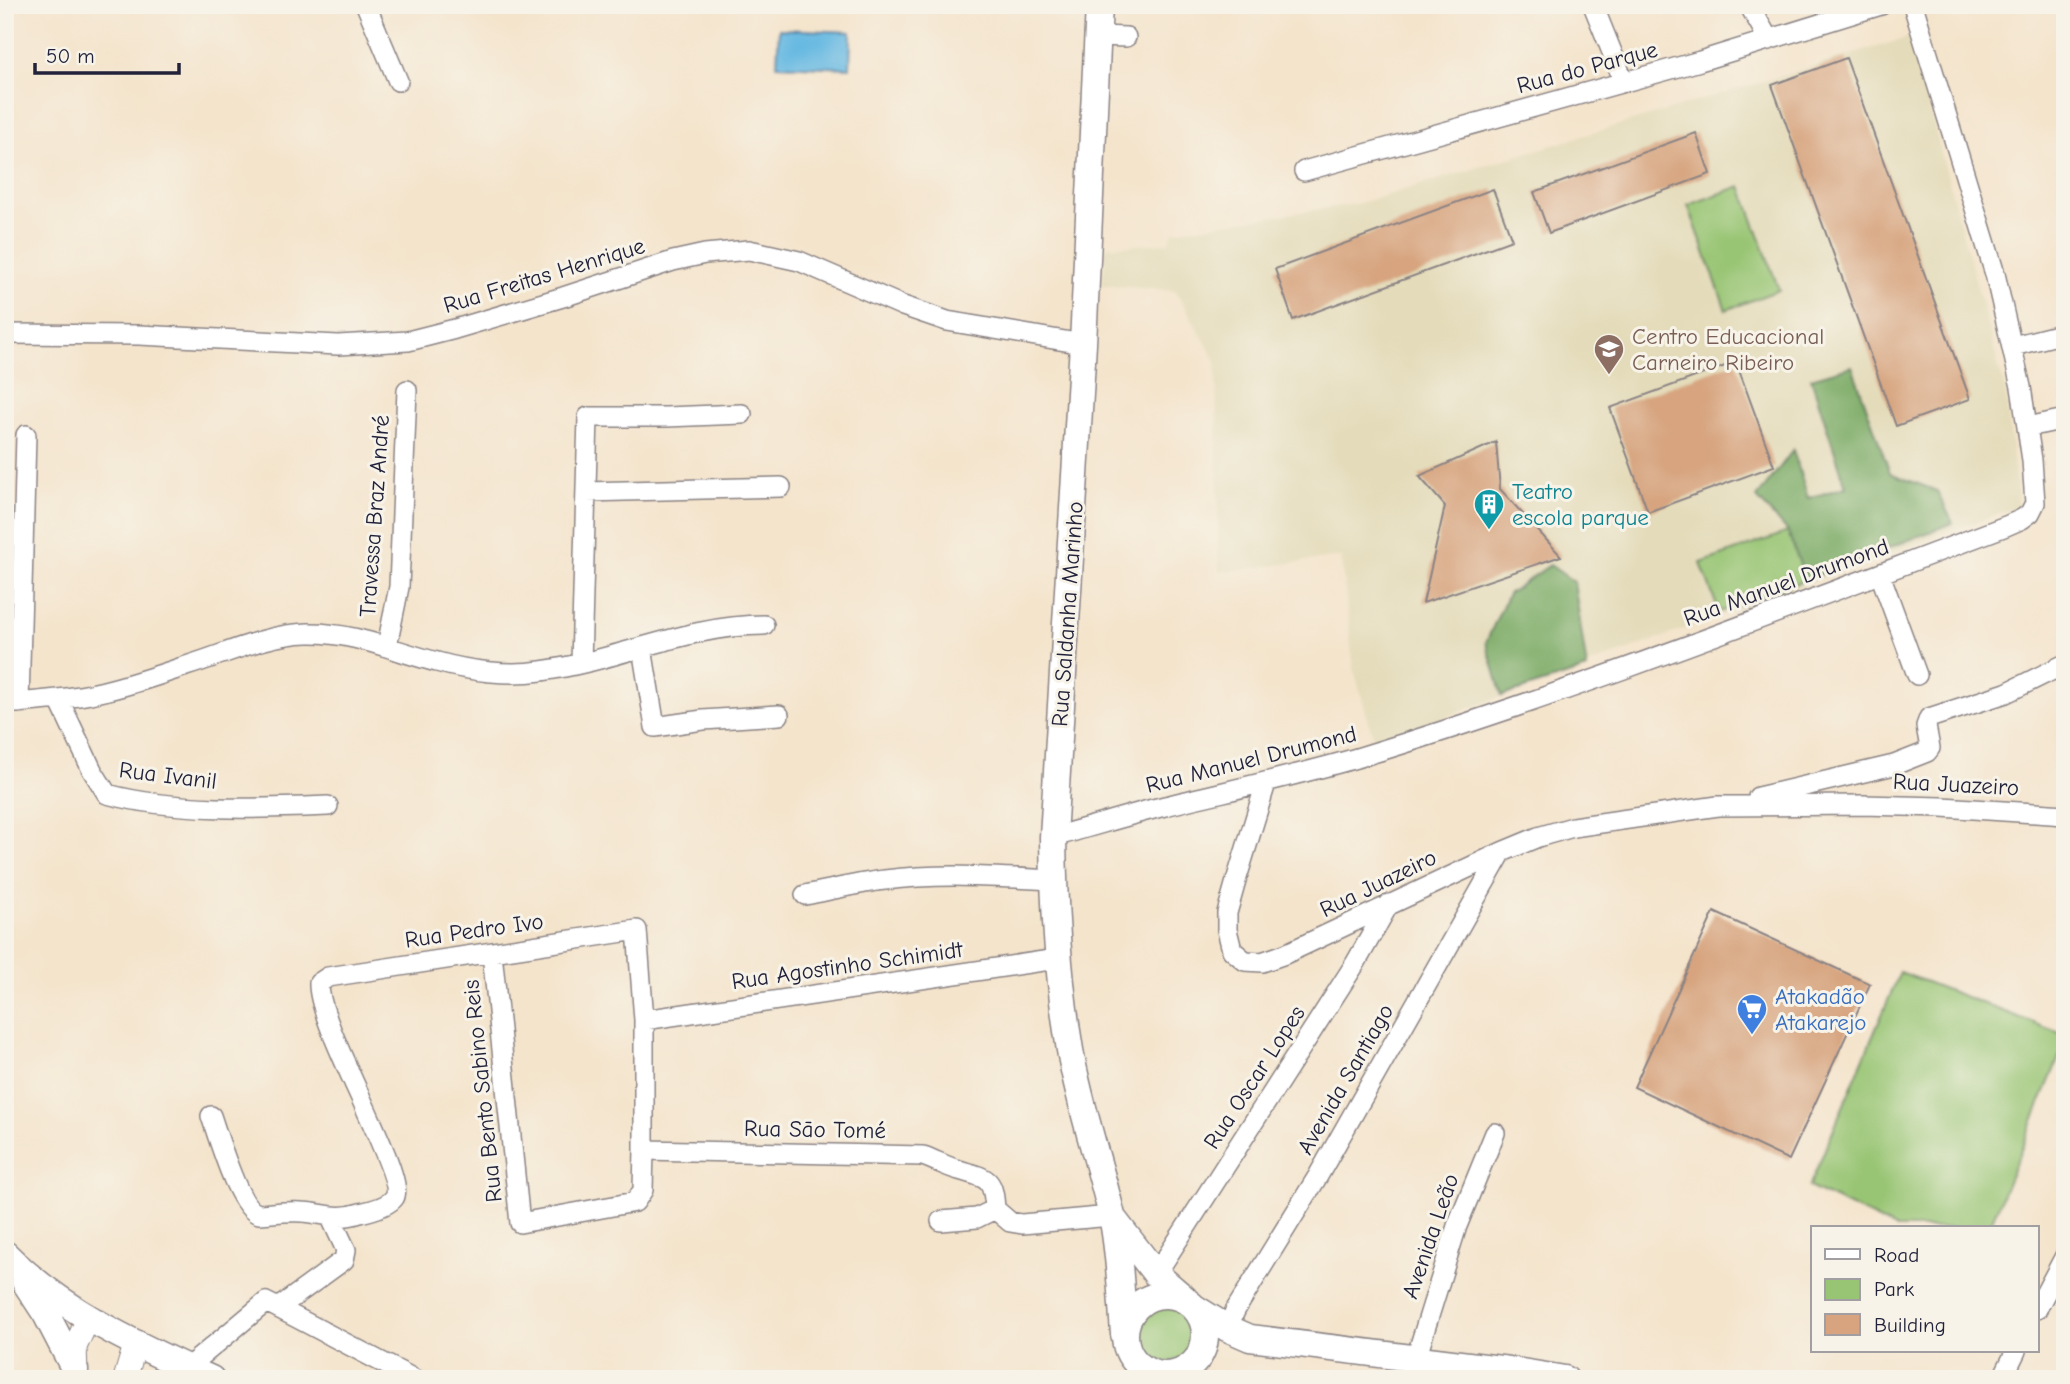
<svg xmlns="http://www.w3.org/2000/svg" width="2070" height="1384" font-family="'Comic Neue',sans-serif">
<rect width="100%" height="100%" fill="#f7f3e8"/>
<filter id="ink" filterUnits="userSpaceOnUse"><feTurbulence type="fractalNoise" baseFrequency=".0143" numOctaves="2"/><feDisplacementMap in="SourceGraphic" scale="14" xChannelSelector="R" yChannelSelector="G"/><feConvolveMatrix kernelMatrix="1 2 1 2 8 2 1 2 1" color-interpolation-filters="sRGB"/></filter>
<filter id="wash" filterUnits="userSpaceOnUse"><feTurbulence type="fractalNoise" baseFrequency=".00686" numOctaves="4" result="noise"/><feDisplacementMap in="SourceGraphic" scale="28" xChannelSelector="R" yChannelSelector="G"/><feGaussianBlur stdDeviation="1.57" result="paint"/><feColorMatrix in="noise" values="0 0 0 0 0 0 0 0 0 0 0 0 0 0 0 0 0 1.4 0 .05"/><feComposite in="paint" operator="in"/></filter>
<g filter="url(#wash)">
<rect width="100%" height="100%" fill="#f4e4cc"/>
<!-- built -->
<path fill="#e4dbba" d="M1910,37L2005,390L2019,506L1375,743L1354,670L1341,557L1219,572L1216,361L1176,291L1102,285L1106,247L1168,243L1174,231L1361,203Z"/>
<!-- green -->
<path fill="#98c573" stroke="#5d7457" stroke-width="2" d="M1741,186L1779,290L1726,310L1688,205Z
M1788,532L1806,580L1719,612L1701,563Z
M1900,972L2065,1035V1043L1989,1228H1895L1809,1187Z
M1141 1335a27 27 0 1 1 54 0a27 27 0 1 1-54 0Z"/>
<!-- forest -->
<path fill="#7aaa65" stroke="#4e6650" stroke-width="2" d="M1852,366L1890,473L1937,491L1953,523L1806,580L1788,532L1757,498L1793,450L1808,498L1846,487L1811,378Z
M1550,565L1574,582L1587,669L1502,696L1486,642L1508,594Z"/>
<!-- water -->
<path fill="#67b9e2" stroke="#446e8e" stroke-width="2" d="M779,29L851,32L850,68L777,65Z"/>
<g id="blocks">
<!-- building -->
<path fill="#d7a47f" d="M1846,58L1970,399L1896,426L1772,85Z
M1696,133L1710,174L1549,233L1534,192Z
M1493,189L1512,240L1293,320L1275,269Z
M1736,362L1774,466L1648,512L1610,408Z
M1496,442L1500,489L1561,556L1423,603L1445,506L1419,476Z
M1714,912L1870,984L1789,1160L1634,1087Z"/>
</g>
</g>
<g filter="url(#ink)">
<use href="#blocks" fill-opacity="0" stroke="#8b8384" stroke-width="2"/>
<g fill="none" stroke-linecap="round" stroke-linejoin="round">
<!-- minor casing -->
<g stroke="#8b8384" stroke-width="22">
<path id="minor" d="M366,5L398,81
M1593,5L1624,82
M1749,5L1769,40
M1098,36L1126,37
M1304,171L1700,61L1881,5
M5,334L139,335L338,345L408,341L455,329L563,297L673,261L705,254L749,250L799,261L903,306L947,321L1083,344
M2013,346L2065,333
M2028,427L2065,419
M586,492L781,487
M1880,574L1917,675
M387,646L399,587L407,390
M642,648L655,727L703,720L779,715
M581,663L588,417H666L742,414
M59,700L92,770L107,794C174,812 259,809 328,806
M19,703L26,435
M5,704C35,701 65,700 95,693C125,687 156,676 186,666C226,654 266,634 308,633C353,632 394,651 437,662C469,671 508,676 541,671C617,661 687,625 764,625
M1266,783L1236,881L1227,913V930L1232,950L1245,961L1262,962L1285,954L1502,852L1538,837L1573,827L1718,806L1863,805L1942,807L2065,815
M1758,797L1894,765L1927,752L1930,748L1926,726L1929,718L2006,693L2065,664
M1053,837C1091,827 1128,815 1165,806C1230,790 1296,776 1360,757C1578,691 1793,606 2006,526L2022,519L2030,513L2035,503L2032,460L2021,387L1995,274L1913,5
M805,895C831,890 858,883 885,880C941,873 997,877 1054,880
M644,1020L1057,959
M211,1116C218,1136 239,1210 259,1214C273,1213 288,1211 302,1212C324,1213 336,1221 360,1213C369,1211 388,1206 394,1198C409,1178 317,1026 319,983L328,977L637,930L644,1020V1150L643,1190L635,1202L520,1223L492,953
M644,1150L923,1156C935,1160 947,1167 959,1170C987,1179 993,1176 995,1209
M995,1209L1010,1222L1022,1224L1111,1216
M941,1221L977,1218L995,1209
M1156,1274L1355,964L1389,904
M278,1308L414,1379
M2037,1309L2065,1256
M1227,1328L1236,1309L1318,1176L1502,852
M1416,1358L1457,1226L1495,1133
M187,1368L266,1302L278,1308L344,1260L346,1250L331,1218
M2002,1379L2016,1351"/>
</g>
<!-- tertiary casing -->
<g stroke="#8b8384" stroke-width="25">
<path id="tertiary" d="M76,1372L75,1347L88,1319
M125,1379L136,1342"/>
</g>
<!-- secondary casing -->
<g stroke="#8b8384" stroke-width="29">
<path id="secondary" d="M1099,5L1083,344L1053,837C1054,909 1058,979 1070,1050C1080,1107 1099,1161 1112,1216C1120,1255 1121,1295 1124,1334
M1115,1221L1156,1274L1184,1298
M5,1254C63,1312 137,1345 211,1379
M25,1282L46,1314L75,1370
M1125 1335a40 40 0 1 1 80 0a40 40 0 1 1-80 0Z
M1195,1308L1227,1328L1250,1338L1509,1370L1565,1379"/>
</g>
<!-- minor -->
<use href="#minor" stroke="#fff" stroke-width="19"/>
<!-- tertiary -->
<use href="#tertiary" stroke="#fff" stroke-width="23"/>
<!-- secondary -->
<use href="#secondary" stroke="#fff" stroke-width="26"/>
</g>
</g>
<!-- icons -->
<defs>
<g id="school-pin" transform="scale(1.575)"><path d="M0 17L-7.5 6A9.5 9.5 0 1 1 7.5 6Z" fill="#8d6e63" stroke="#f7f3e8"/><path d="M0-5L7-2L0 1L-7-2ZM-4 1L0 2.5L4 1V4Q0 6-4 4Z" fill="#fff"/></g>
<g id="building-pin" transform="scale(1.575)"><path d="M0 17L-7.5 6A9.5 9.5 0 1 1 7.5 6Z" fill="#0f9aa8" stroke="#f7f3e8"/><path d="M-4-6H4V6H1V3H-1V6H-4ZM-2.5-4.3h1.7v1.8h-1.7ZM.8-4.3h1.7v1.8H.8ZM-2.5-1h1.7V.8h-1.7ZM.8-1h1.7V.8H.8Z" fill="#fff"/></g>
<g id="supermarket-pin" transform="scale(1.575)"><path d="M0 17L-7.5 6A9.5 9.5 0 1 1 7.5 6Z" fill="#3f7fe0" stroke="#f7f3e8"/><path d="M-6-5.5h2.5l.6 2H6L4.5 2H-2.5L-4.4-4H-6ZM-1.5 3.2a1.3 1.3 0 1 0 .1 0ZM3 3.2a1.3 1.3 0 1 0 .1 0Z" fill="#fff"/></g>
</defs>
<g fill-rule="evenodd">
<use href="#school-pin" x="1609" y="349"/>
<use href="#building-pin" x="1489" y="504"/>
<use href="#supermarket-pin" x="1752" y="1009"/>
</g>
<g text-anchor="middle" stroke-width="6" stroke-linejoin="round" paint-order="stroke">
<!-- street labels -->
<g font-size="23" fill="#22223b" stroke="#f7f3e8">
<text transform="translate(1587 67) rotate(-15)" y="8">Rua do Parque</text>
<text transform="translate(544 275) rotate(-17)" y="8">Rua Freitas Henrique</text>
<text transform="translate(374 516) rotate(-86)" y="8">Travessa Braz André</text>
<text transform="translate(1786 582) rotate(-20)" y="8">Rua Manuel Drumond</text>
<text transform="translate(1067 614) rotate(-86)" y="8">Rua Saldanha Marinho</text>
<text transform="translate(1251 759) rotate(-14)" y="8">Rua Manuel Drumond</text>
<text transform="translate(168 775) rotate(7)" y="8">Rua Ivanil</text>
<text transform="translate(1956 784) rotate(3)" y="8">Rua Juazeiro</text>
<text transform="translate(1378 883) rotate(-26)" y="8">Rua Juazeiro</text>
<text transform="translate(474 930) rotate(-8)" y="8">Rua Pedro Ivo</text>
<text transform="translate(847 965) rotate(-8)" y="8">Rua Agostinho Schimidt</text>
<text transform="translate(1254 1077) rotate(-57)" y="8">Rua Oscar Lopes</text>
<text transform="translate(1345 1079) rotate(-60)" y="8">Avenida Santiago</text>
<text transform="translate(482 1091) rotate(-96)" y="8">Rua Bento Sabino Reis</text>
<text transform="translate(815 1129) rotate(1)" y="8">Rua Sāo Tomé</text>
<text transform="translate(1430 1236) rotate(-71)" y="8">Avenida Leão</text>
</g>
<!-- education labels -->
<g font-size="23" fill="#785e54" stroke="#f7f3e8" text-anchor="start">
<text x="1632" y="344">Centro Educacional<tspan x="1632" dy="26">Carneiro Ribeiro</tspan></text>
</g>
<!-- culture labels -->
<g font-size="23" fill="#0d838f" stroke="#f7f3e8" text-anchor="start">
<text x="1512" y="499">Teatro<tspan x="1512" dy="26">escola parque</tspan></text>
</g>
<!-- shop labels -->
<g font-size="23" fill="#366cbe" stroke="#f7f3e8" text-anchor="start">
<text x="1775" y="1004">Atakadão<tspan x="1775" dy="26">Atakarejo</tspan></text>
</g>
</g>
<!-- margin -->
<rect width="2070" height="1384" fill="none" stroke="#f7f3e8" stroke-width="28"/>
<!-- legend -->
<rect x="1811" y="1226" width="228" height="126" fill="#f7f3e8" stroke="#a29fa3" stroke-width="2"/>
<rect x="1825" y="1249" width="35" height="10" fill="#ffffff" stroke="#a29fa3" stroke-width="2"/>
<text x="1874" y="1262" font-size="21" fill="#22223b">Road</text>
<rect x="1825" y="1279" width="35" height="21" fill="#98c573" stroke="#a29fa3" stroke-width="2"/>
<text x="1874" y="1296" font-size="21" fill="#22223b">Park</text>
<rect x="1825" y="1314" width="35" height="21" fill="#d7a47f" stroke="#a29fa3" stroke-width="2"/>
<text x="1874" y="1332" font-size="21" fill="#22223b">Building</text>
<!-- scale -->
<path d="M35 63v10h144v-10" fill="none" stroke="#22223b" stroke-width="3.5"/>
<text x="46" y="63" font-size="21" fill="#22223b" stroke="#f7f3e8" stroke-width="5" paint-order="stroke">50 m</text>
</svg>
